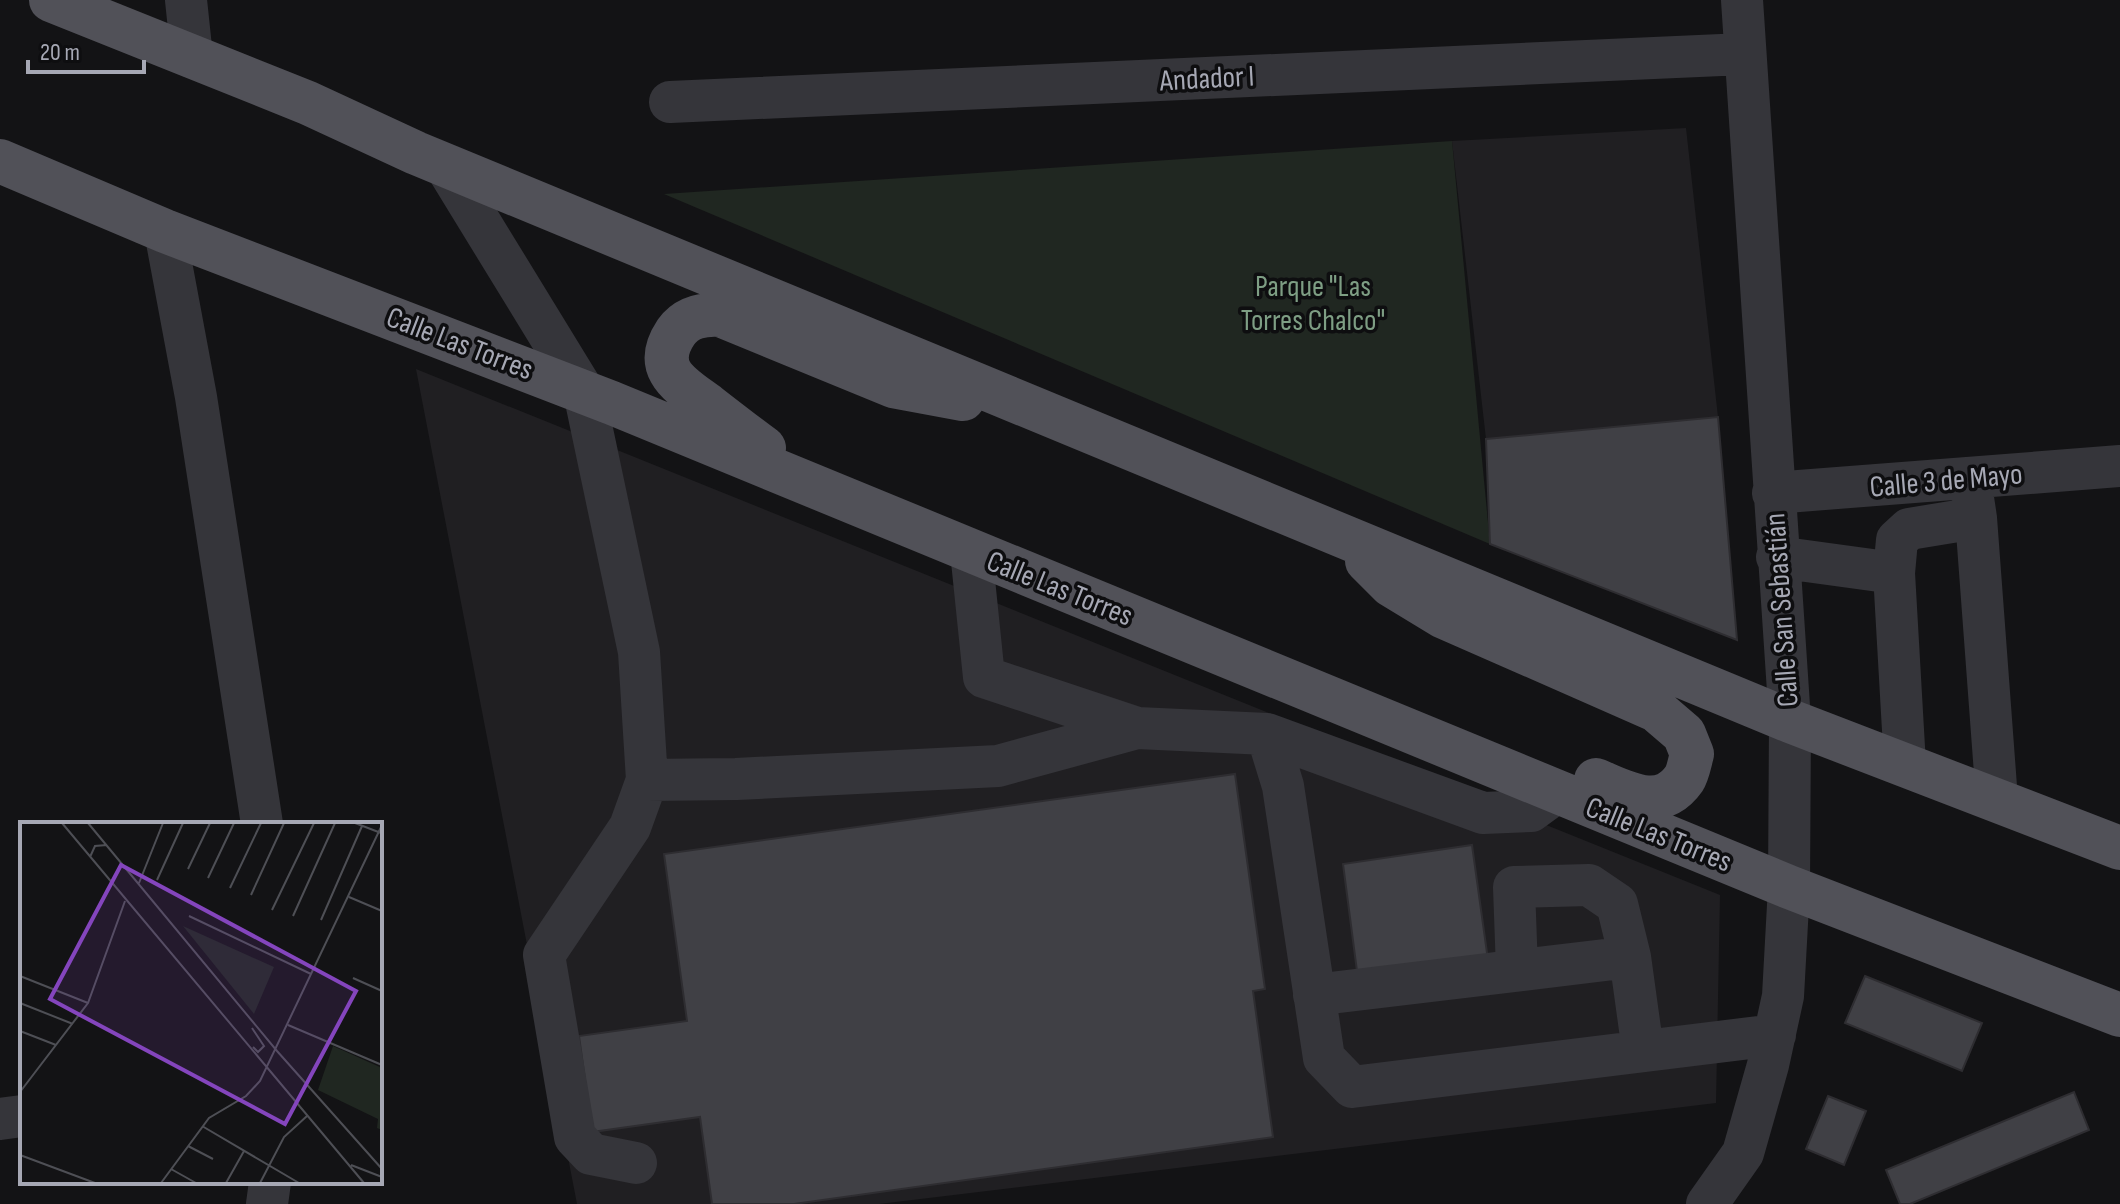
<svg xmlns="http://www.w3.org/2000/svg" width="2120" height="1204" font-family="'Sofia Sans Condensed',sans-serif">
<rect width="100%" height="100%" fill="#131315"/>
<!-- built -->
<path fill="#201f22" d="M1686,128L1718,417L1486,439L1452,141Z
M416,369L1720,895L1716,1103L879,1204H577Z"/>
<!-- green -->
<path fill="#202721" d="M1452,141L1490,544L664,194Z"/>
<!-- building -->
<path fill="#404045" stroke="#2e2d31" stroke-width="2" d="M1718,417L1737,640L1490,544L1486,439Z
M1235,774L1265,989L1253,991L1273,1137L794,1204H712L700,1117L592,1132L579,1036L687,1021L664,854Z
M1472,845L1488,960L1358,979L1343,864Z
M1865,976L1982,1023L1962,1071L1845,1023Z
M2074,1092L2089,1130L1910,1204H1900L1886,1170Z
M1828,1096L1866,1111L1844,1165L1806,1149Z"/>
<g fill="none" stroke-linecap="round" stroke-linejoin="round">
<!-- minor -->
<path stroke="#35353a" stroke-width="42" d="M186,0L192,57
M670,102L1744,54
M445,165L584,392L639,652L647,780L736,779L998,766L1137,728L1267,734L1283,786L1324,1058L1352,1087L1775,1035
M165,231L196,397L262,824
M1970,478L1976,518L1997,800
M1773,493L2120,466
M971,551L984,677L1137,728
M1777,557L1894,573L1897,540L1909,529L1976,518
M1894,573L1905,765
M1267,734L1483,813L1531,811L1557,792
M1517,970L1514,887L1589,885L1617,904L1630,957L1643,1051
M1314,995L1630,957
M0,1119L22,1116
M636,1163L591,1154L575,1137L544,955L630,827L647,780
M267,1204L270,1182
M1707,1204L1743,1153L1768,1065L1783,996L1789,887L1790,721L1742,0"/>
<!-- major -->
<path stroke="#515158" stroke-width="44" d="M51,0L308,103L416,153L1790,721L2120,848
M0,161L165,231L612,403L1789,887L2120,1015
M764,448C745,434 727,420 709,406C684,387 650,371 676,332C687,317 703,314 720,315L893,386L963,399
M1367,561L1391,585L1442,616L1656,710L1684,734L1692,754C1690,761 1688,773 1684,779C1660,813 1625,792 1596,780"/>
</g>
<g text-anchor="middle" stroke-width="7" stroke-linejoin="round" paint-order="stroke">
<!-- street labels -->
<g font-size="30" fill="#a6a8b4" stroke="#0e0e10">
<text transform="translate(1207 78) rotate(-3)" y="10">Andador I</text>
<text transform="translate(460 343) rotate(21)" y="10">Calle Las Torres</text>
<text transform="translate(1946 480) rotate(-5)" y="10">Calle 3 de Mayo</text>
<text transform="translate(1060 588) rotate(22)" y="10">Calle Las Torres</text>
<text transform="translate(1781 610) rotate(-94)" y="10">Calle San Sebastián</text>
<text transform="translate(1659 834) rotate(22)" y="10">Calle Las Torres</text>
</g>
<!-- park labels -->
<g font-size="30" fill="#7e9e84" stroke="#0e0e10">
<text x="1313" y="296">Parque "Las<tspan x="1313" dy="34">Torres Chalco"</tspan></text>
</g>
</g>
<!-- overview -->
<g transform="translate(20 822)">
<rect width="362" height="362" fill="#131315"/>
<path d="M163,104L254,145L234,192ZM313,224L362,246V308L357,306L358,297L298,268Z" fill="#202721"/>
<path fill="none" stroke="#4e4f55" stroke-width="2" d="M42,1L344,361M68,1L257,229L362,347M335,1L361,11M70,35L75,24L87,23M168,47L190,1M188,56L214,1M137,58L163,1M119,61L143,1M210,66L241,1M231,73L264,1M329,75L362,89M252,88L294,1M169,94L291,152M273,94L315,1M301,98L342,4M0,154L68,181M333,156L362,169M0,181L53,202M268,203L362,243M232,206L244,224L238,230L233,225M0,209L36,223M0,270L68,181L105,79M182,304L279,361M168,324L193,337M0,333L75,361M331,343L362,355M151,347L176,361M141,361L189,296L226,274L240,259L362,3M206,361L224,329M240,361L264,315L287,294"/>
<path fill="#8445bd" fill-opacity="0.15" stroke="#8445bd" stroke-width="4" d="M101,43L336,169L265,302L30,177Z"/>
<rect width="362" height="362" fill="none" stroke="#a6a8b4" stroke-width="4"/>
</g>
<!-- scale -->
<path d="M28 60v12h116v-12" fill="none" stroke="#a6a8b4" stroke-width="4"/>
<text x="40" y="60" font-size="24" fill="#a6a8b4" stroke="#0e0e10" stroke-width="6" paint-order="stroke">20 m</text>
</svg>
